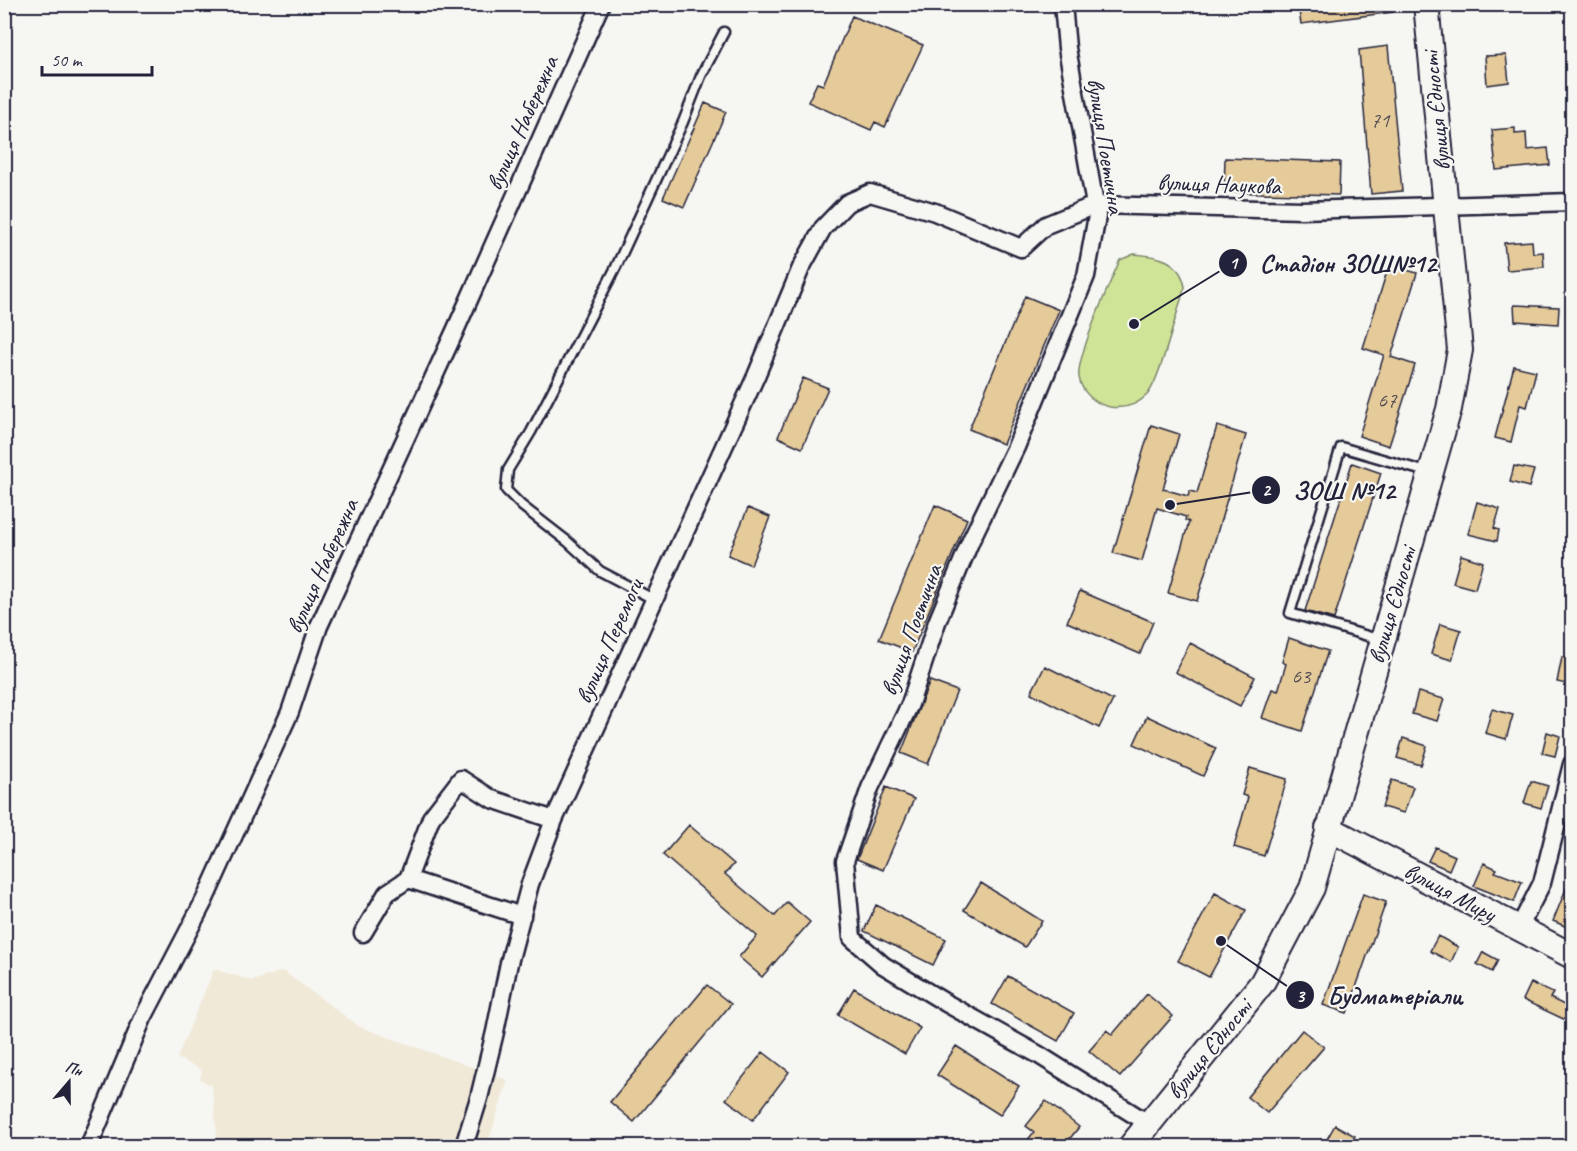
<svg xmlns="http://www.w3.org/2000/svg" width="1577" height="1151" font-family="Caveat,sans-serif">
<rect width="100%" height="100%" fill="#f6f6f2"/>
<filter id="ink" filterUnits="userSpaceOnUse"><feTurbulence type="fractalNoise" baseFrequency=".0167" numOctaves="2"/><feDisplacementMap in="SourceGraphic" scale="12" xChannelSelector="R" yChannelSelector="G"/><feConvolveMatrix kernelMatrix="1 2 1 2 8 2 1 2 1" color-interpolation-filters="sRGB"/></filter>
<g filter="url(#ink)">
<!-- built -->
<path fill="#f1e9d8" d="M214,969L252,981L283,971L360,1027L508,1080L487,1146H218L212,1086L200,1079L202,1070L177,1058Z"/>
<!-- green -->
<path fill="#d0e498" stroke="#79836a" stroke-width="1.5" d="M1134,254C1158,256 1180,259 1185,287C1177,309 1160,381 1147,395C1136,406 1124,409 1110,407C1095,404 1081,392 1079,377C1076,358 1111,280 1120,260Z"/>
<!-- building -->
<path fill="#e5ca9a" stroke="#22223b" stroke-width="1.5" d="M1298,4H1393V12L1301,24Z
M852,16L923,45L885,127L875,122L871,130L808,102L817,83L823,85Z
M1388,46L1402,191L1371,194L1359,50Z
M1506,55L1509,82L1487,85L1485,56Z
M705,103L726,112L684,207L663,198Z
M1515,128V134L1526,133L1527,150L1548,148L1550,165L1496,170L1492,130Z
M1225,158L1340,162L1339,195L1224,192Z
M1532,241L1533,253L1543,252L1544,267L1507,270L1504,243Z
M1389,265L1417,273L1391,357L1415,365L1389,446L1359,436L1384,355L1363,348Z
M1025,296L1059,310L1003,444L969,429Z
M1514,305L1559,307L1558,324L1515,321Z
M1514,366L1536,371L1527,407L1520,405L1511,442L1495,438Z
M803,378L828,388L802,448L778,437Z
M1151,425L1179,434L1163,489L1188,496L1190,491L1197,493L1217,426L1246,435L1197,601L1168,593L1189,522L1185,520L1186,517L1157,508L1142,561L1113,553Z
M1352,463L1381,473L1334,619L1305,611Z
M1514,466L1534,470L1529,487L1510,482Z
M1477,502L1500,509L1494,528L1499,530L1497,541L1468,534Z
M935,505L967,519L912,652L879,639Z
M748,508L770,517L751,565L728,555Z
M1461,555L1483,562L1475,589L1453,583Z
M1080,591L1153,622L1140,654L1067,622Z
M1440,624L1461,630L1452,660L1431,654Z
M1289,638L1328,651L1302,731L1262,718L1272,689L1278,691L1286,664L1282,662Z
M1190,643L1255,677L1240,706L1175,672Z
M1562,657L1572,659V685L1557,682Z
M1045,666L1113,700L1099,728L1031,693Z
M930,681L957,691L928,764L901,753Z
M1418,692L1444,699L1437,721L1412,714Z
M1492,709L1513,715L1506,739L1485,733Z
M1147,716L1216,748L1203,776L1134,744Z
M1547,732L1560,736L1555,756L1542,753Z
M1403,738L1427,746L1421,765L1397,758Z
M1250,768L1287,779L1264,856L1234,847L1248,797L1242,795Z
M1392,780L1413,787L1404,813L1382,807Z
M1531,781L1548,786L1541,808L1524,803Z
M886,787L914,799L883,870L857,859Z
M689,825L734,864L725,874L775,916L787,902L810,922L762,977L739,957L757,936L663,855Z
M1435,847L1455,856L1449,870L1428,861Z
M1484,863L1497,869L1495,872L1522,882L1514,902L1474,886Z
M1572,874V929L1553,921Z
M981,883L1042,921L1025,947L964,910Z
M1215,893L1246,910L1209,977L1178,961Z
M1363,894L1386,902L1347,1013L1323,1005Z
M876,905L946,939L933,965L864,931Z
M1438,936L1458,947L1451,962L1430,951Z
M1483,952L1498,960L1492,972L1477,964Z
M1008,976L1074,1013L1058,1041L992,1004Z
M1531,983L1553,993L1550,998L1572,1009V1023L1523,1000Z
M707,985L731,1004L634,1122L610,1102Z
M854,988L920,1028L905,1054L838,1015Z
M1147,994L1173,1016L1120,1077L1089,1051L1107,1030L1112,1035Z
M1302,1030L1324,1047L1267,1113L1247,1097Z
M956,1046L1019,1086L1000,1115L937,1075Z
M763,1052L789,1072L753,1120L726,1099Z
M1046,1101L1079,1127L1064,1146H1023L1034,1132L1026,1126Z
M1335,1125L1355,1136L1349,1146H1323Z"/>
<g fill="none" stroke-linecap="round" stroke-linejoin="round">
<!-- lane casing -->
<g stroke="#22223b" stroke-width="13">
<path id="lane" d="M653,599L600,571L567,541L522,506L506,490L508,470L531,432L616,267L683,122L701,76L724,32
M1381,640L1290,613L1341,447L1430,473"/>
</g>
<!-- street casing -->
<g stroke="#22223b" stroke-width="21">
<path id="street" d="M1063,4L1067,48L1097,216L1086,276L1016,447L971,540L937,622L910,704L870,788L845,861L852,938L883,965L946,1003L1039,1055L1149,1124
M408,879L522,916
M1519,928L1542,883L1572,764
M363,933L387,893L408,879L431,818L461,779L492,799L554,820
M89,1146L143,1018L204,901L290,712L319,626L455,331L601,4
M464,1146L479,1098L495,1032L509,963L530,884L554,820L756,376L801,268L823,228L847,203L870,193L935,212L1021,248L1046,225L1095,205L1302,210L1572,202"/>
</g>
<!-- secondary casing -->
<g stroke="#22223b" stroke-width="28">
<path id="secondary" d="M1328,828L1572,956
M1131,1146L1262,983L1312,888L1449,409L1460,350L1426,4"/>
</g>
<!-- lane -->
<use href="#lane" stroke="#f6f6f2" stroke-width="8"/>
<!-- street -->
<use href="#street" stroke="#f6f6f2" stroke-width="16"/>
<!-- secondary -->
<use href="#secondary" stroke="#f6f6f2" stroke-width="24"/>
</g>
</g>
<g text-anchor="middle" stroke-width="4.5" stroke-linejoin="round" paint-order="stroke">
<!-- number labels -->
<g font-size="21" fill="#534c53">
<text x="1380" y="127">71</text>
<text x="1387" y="407">67</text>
<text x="1301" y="683">63</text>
</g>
<!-- street labels -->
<g font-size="24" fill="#22223b" stroke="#f6f6f2">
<text transform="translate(1436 111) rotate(-96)" y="8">вулиця Єдності</text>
<text transform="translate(522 123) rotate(-66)" y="8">вулиця Набережна</text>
<text transform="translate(1106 146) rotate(81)" y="8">вулиця Поетична</text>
<text transform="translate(1219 184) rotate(2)" y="8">вулиця Наукова</text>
<text transform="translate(322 566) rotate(-66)" y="8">вулиця Набережна</text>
<text transform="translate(1392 605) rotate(-74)" y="8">вулиця Єдності</text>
<text transform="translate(911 630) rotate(-70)" y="8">вулиця Поетична</text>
<text transform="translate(609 641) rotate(-66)" y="8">вулиця Перемоги</text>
<text transform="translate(1450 892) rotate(28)" y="8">вулиця Миру</text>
<text transform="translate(1209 1049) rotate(-51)" y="8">вулиця Єдності</text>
</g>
</g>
<!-- callouts -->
<path fill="none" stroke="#22223b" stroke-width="2" d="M1134 324L1233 263M1170 505L1266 490M1221 941L1300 995"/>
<g fill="#22223b" stroke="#f6f6f2" stroke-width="2">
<circle cx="1134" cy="324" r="6"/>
<circle cx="1170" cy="505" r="6"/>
<circle cx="1221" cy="941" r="6"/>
<circle cx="1233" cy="263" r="15"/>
<circle cx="1266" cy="490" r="15"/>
<circle cx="1300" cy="995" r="15"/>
</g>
<g font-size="18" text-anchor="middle" font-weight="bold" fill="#fff">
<text x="1233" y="269">1</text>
<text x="1266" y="496">2</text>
<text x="1300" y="1002">3</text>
</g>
<g font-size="26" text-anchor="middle" font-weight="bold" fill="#22223b" stroke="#f6f6f2" stroke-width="4.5" stroke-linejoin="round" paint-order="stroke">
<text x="1348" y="272">Стадіон ЗОШ№12</text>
<text x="1344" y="499">ЗОШ №12</text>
<text x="1395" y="1004">Будматеріали</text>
</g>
<!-- margin -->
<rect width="1577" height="1151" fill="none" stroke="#f6f6f2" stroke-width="24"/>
<rect x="12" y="12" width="1553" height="1127" fill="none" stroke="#22223b" stroke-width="2" filter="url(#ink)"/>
<!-- north arrow -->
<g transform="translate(69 1082) rotate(20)" stroke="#f6f6f2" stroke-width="4.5" paint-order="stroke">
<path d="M0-4.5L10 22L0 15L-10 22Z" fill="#22223b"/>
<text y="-9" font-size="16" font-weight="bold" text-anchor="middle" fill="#22223b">Пн</text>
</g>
<!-- scale -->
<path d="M42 66v9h110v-9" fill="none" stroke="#22223b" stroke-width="3"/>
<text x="51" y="66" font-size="18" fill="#22223b" stroke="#f6f6f2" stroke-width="4.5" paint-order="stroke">50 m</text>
</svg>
